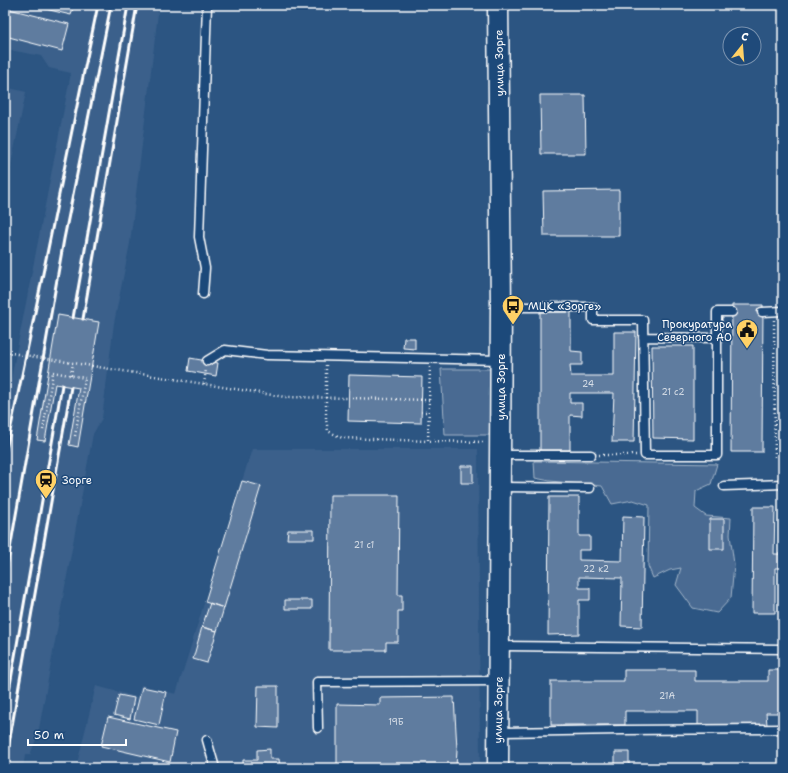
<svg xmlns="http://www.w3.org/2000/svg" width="788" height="773" font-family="'Shantell Sans',sans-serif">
<rect width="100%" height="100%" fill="#2c5582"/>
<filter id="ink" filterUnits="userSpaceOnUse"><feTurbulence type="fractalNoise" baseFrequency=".025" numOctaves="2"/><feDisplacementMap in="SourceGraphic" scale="8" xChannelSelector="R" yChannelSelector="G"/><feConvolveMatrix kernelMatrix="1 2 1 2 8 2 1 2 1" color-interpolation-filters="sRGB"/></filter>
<g filter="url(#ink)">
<!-- built -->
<path fill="#3b618b" d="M5,5H159L130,243L114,323L102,418L93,434L38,734L30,755H25L23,768H5V410L71,73L49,68L41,56L5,49Z
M5,87L26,92L5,193Z
M252,449H478L480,768H76L96,686L137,697L141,685L176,694Z"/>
<!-- green -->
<path fill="#486b92" stroke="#a4b5c8" d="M441,369H493L492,435H445Z
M534,461L717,464L711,484L696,491L695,508L706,516L731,518L730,535L734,564L731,598L717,613L693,608L676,585L681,568L670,570L653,578L648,566L649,505L633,500L612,504L602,486L550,481L535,478Z"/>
<!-- building -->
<path fill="#5e7c9f" stroke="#fff" d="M28,5H74L71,15Z
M5,8L69,24L62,51L5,36Z
M540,95H585L586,154H541Z
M619,190V236H544L543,191Z
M732,305H763L762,452H731Z
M540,312H571V351L582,352V365H570L571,376H614V332H636L634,442H612L614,393H570V403H582V416L570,415V450H540Z
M58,315L99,322L78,447L69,445L79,388L55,384L45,441L37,440Z
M404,338H415V349L403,348Z
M652,346H693V439L653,438Z
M190,358L218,363L216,376L188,371Z
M349,375L422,377L421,423L348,421Z
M461,466H473V483H461Z
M242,481L261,486L224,608L205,602Z
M330,495H399L398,595H402V611H398V642H386V650H329Z
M549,497H579V536H590V550H579V560L622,561L623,516L644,517L642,627L621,626L622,578L579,577V588H590V600H579V634L548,635Z
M753,507H775L774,554H783V568H775V613H752Z
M710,519H724V549H710Z
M288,530H314V539H287Z
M285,600H312V609H285Z
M210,603L224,608L217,631L202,627Z
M202,627L217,631L207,663L193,659Z
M624,670H695V681H768V670H783V713H766L767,725H698V711H625V725H551V681H624Z
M258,686H278V728L257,727Z
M142,687L166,692L159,725L134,719Z
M119,695L134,698L130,719L114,715Z
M454,697L457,749L456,768H337V704L380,705V698Z
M108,717L176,732L170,762L101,746Z
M270,749V759H279L280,768H243V760H257V750Z
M615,752H629V767H615Z"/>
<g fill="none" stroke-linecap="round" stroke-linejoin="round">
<!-- service casing -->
<g stroke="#fff" stroke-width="11">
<path id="service" d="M203,294L205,268L199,237L207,5
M501,307H593V320H643L645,455H717V312H732
M762,312L783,311
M643,337L717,338
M207,361L225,350L267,355L501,360
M500,455H591
M724,486L783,484
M500,487L590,488
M499,646L783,649
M318,728L317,682L498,681
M498,732L622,730L783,729
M207,740L215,768"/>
</g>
<!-- tertiary casing -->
<g stroke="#fff" stroke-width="23">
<path id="tertiary" d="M498,768L501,307L498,5"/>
</g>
<!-- path -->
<path stroke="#fff" stroke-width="2.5" stroke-dasharray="1 3" stroke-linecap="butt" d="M774,320L775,458
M326,365V419L328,431L342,438L428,441
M430,367L428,441L486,442
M71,375L73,363
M204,384L206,369
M348,398L429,400
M421,412H428
M43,430L53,372
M75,436L85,378
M599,455H636"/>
<!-- service -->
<use href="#service" stroke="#1f4a7a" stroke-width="8"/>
<!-- tertiary -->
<use href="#tertiary" stroke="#1f4a7a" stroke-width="20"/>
<!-- rail -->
<path stroke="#fff" stroke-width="3" d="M73,318L128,5
M83,319L137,5
M5,454C38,305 66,155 98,5
M5,578L64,239L111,5
M5,714L62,385
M5,766L71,387"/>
<!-- path-bridge -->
<path stroke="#fff" stroke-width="2.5" stroke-dasharray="1 3" stroke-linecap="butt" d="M5,352L285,397L348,398
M53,372L85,378"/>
</g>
</g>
<!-- icons -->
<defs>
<g id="bus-pin" transform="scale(1.15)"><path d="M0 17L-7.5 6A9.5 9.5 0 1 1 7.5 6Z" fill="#ffd166" stroke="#1f4a7a"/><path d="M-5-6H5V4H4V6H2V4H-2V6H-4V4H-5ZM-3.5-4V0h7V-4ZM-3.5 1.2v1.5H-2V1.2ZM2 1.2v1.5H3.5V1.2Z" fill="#111"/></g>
<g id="civic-pin" transform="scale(1.15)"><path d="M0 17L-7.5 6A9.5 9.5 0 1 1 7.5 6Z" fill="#ffd166" stroke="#1f4a7a"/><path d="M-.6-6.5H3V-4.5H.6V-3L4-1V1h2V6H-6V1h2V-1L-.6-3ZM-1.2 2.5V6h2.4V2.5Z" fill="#111"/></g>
<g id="station-pin" transform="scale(1.15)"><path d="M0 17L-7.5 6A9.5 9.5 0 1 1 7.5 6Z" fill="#ffd166" stroke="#1f4a7a"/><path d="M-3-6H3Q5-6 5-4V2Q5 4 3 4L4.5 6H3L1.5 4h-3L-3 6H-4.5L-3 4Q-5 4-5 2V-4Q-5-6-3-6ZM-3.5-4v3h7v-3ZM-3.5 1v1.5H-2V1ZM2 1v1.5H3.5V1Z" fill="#111"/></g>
</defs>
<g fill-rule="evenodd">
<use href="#bus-pin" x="513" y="306"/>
<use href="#civic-pin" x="747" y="330"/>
<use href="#station-pin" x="46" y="480"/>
</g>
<g text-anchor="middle" stroke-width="3" stroke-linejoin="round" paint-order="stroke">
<!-- number labels -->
<g font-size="9" fill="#d7dee7">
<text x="588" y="387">24</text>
<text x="673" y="395">21 с2</text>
<text x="364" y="548">21 с1</text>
<text x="596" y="572">22 к2</text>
<text x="667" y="699">21А</text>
<text x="396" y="725">19Б</text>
</g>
<!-- street labels -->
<g font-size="11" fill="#fff" stroke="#1f4a7a">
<text transform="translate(499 63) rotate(-91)" y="4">улица Зорге</text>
<text transform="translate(501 387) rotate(-90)" y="4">улица Зорге</text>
<text transform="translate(498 710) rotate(-89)" y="4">улица Зорге</text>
</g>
<!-- poi labels -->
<g font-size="11" fill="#fff" stroke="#1f4a7a" text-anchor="start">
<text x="528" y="310">МЦК «Зорге»</text>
<text x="732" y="328" text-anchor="end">Прокуратура<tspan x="732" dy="13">Северного АО</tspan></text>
<text x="62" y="484">Зорге</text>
</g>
</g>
<!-- margin -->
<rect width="788" height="773" fill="none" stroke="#1f4a7a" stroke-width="20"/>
<rect x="10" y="10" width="768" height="753" fill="none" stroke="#fff" stroke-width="1.5" filter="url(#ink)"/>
<!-- north arrow -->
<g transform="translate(742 46) rotate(17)"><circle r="19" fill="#1f4a7a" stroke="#7992af"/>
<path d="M0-3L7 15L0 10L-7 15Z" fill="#ffd166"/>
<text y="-6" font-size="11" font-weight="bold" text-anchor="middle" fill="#ffffff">С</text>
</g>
<!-- scale -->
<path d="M28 739v6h98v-6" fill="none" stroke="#ffffff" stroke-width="2"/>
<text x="34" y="739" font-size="12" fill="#ffffff" stroke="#1f4a7a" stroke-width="3" paint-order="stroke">50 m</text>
</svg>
